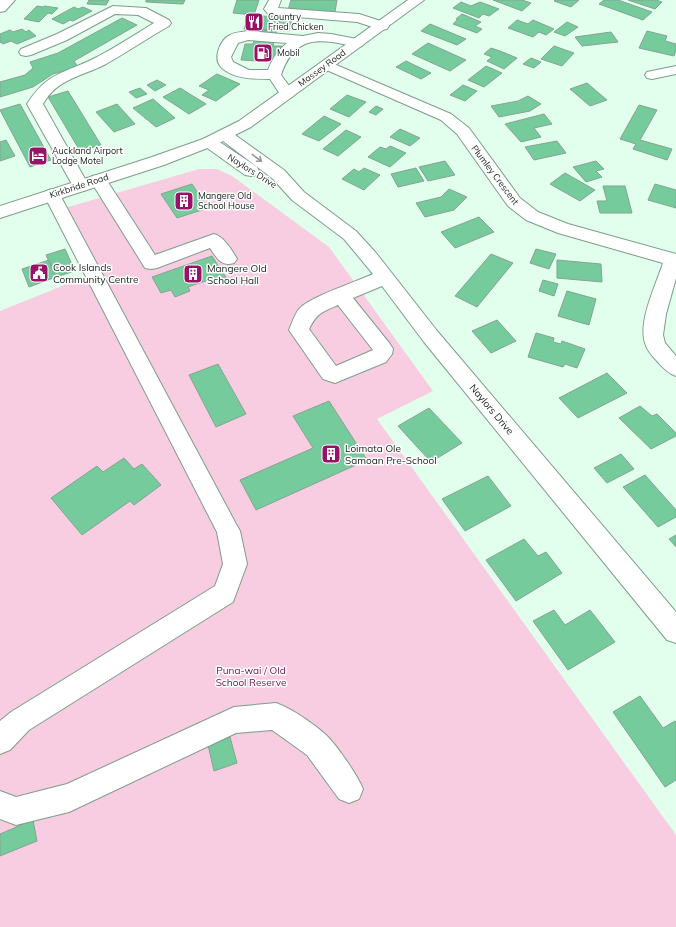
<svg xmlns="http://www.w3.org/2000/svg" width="676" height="927" font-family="Mulish,sans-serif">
<rect width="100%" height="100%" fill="#e2feec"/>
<!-- green -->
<path fill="#f8cce1" d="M199,169H217L232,176L329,247L433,391L377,419L676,835V927H0V311L87,276L65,208Z"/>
<!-- building -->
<path fill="#76cb9d" stroke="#84a491" d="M89,0H109L106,5L87,4Z
M146,0H185L183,4L146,2Z
M237,0H259L254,15L233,13Z
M291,0H337L335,12L288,10Z
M493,0H522L531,3L522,11Z
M555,0H579L571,7L554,1Z
M604,0H618L652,12L643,20L599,4Z
M628,0H656L662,2L655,9Z
M461,2L471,6L480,2L499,9L489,16L483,14L479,18L453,8Z
M37,6L43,7L44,6L58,8L52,14L48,13L39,22L24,19Z
M74,7L78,9L83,7L92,11L73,21L70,20L63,24L52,19Z
M462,14L481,22L475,26L482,29L477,33L453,24L458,19H456Z
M248,15L292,18L289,31L244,29Z
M122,18L137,25L74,61L78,67L53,74L33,87L0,97V82L25,75L33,68L30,62L58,53Z
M517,20L528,24L533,20L554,29L546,35L539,32L533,37L508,28Z
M567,22L578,27L565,36L554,32Z
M430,24L466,39L457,45L421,31Z
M22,29L26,32L29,30L36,36L17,44L11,41L3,44L0,42V34L10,30L13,32Z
M257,30H277L273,46H282L278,62L241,60L245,44H253Z
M647,31L667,36L665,41L676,44V50L674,56L639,48Z
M611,32L618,42L582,46L575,37Z
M428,43L466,60L450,71L412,54Z
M554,46L574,53L562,66L541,59Z
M491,48L500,51L517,58L504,69L487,61L492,57L484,54Z
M531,58L541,62L534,68L523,64Z
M406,61L431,73L421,79L396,67Z
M486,66L502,73L484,87L468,80Z
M217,74L240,84L216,101L202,95L209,90L199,86Z
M157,80L166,85L155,91L147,85Z
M587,83L607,100L590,106L570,89Z
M463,85L477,91L465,101L450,95Z
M140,88L147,94L136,98L129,92Z
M180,88L206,104L189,114L163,97Z
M68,91L101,145L80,151L48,97Z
M347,95L366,102L349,117L330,109Z
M528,96L541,104L530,111L499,117L491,106L518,101Z
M153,99L175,118L156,127L133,108Z
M20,104L51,160L30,167L0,110Z
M117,104L135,124L114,132L96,112Z
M639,105L657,110L640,140L672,149L667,160L633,149L636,144L620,139Z
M376,106L383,109L376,115L369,112Z
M544,114L552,124L534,128L541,137L521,142L505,124Z
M324,116L341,124L319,141L302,134Z
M400,129L420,138L410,146L390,137Z
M346,130L361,137L338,156L323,149Z
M6,140L15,156L0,161V142Z
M557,141L566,153L534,160L525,147Z
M390,146L406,153L390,167L368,157L380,147L386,149Z
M445,161L455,175L428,181L419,167Z
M596,161L604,169L596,171L602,177L586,182L573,167Z
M364,168L380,175L364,190L342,179L354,169L359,172Z
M416,168L424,181L398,187L391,174Z
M565,173L595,190L580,201L550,184Z
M192,184L208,208L177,218L161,194Z
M655,184L676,190V208L648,200Z
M603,186H625L632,213H600L597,201H607Z
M449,189L467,197L454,210L425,217L416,203L441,197Z
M479,217L494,232L455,248L441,232Z
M65,249L75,271L56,277L46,255Z
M536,249L556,254L549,269L530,263Z
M491,254L513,263L477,307L455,296Z
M212,256L227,279L214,284L211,279L188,287L190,291L175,297L171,290L161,293L152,277Z
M49,260L56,277L29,287L22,269Z
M557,260L601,264L602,282L557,278Z
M543,280L558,284L554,296L539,291Z
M567,291L596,299L589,325L558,316Z
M497,320L516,341L491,353L472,331Z
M536,333L554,338L553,342L561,344L562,341L585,349L577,368L565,364L563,367L528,357Z
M218,364L246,414L216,427L189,375Z
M607,373L627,393L578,418L559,398Z
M329,401L367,460L256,510L240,480L313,448L293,416Z
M640,406L652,416L657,414L676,433V436L651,449L619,418Z
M429,408L462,443L431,462L398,426Z
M621,454L634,469L607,483L594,468Z
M124,458L134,469L142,464L161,485L134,505L130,501L82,535L51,498L97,466L103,472Z
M645,475L676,510V517L658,527L623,487Z
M488,476L511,506L465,531L442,499Z
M676,535V547L669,539Z
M524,539L538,556L546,552L562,573L516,601L486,560Z
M554,610L565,625L590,610L615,642L568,670L533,621Z
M640,696L663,728L675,721L676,722V780L665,787L613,712Z
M230,737L237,763L214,771L208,745Z
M33,820L37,841L0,856V834Z"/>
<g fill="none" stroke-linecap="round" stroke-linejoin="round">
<!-- minor casing -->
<g stroke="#7d9d8a" stroke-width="2">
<path id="minor" d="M0,0H15L5,11L0,12Z
M269,0H281L278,8L359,14L387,23L389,26L387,29L382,30L357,22L273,15L268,14L264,9Z
M113,6L146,8L169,20L171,23L169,26C148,38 127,52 106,64C81,77 58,78 43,104L89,186L87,190L81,191L75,190L73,186L27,104C48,71 64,74 95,58C115,48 134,35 154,23L138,15L115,14L67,40L31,55L26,56L21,55L19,52L21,49L57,34Z
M248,31L303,36L318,33L331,34L362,40L364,43L362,46C355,48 350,45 343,44C311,37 292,42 281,75L295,94L292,97L287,99L282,97L270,79C254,79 234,79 222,68C212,59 220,40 230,35C235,32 242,32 248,31ZM248,40L287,43C278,50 272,59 268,70H249L233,62L231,57L238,43Z
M327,61L451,114L469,128L520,198L538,212L568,224L676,254V278L666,314L663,335L665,343L676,356V376C668,373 663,368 657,361C652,356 647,350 645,343C638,321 656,285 663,263L558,233L526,220L508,206L457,134L441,120L322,68L320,65L322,62Z
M676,66V74L652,79L647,78L645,75L647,72Z
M225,130L231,132L284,170L304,192L356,231L376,253L438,332L676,612V643L667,640L424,342L382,286L353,298L390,344L393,349L392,354L386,362L335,383L323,379L289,330C292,323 295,313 300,308C310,297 358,281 373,274L344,239L292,200L272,178L219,138L217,135L219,132ZM338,305L373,350L336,366L309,329C317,313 322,312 338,305Z
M209,137L215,139L257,167L259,171L257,175L251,176L245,175L203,145L201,142L203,139Z
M98,175L104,176L155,255L214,234C224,237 232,250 237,259L234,263C221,267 217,258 210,248L157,268L151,269L145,268L90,180L92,176Z
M52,189L58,191L60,195L236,524L240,531L247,564L233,602L29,730L10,750L0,754V721L11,712L215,586L223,564L217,532L44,195L46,191Z
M276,703C292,709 313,723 326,735C336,744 358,776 363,789L359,799L349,803L339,799L307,755L272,730L236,733L69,812L16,825L0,819V791L16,797L67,784L234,707Z"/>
</g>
<!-- major casing -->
<g stroke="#7d9d8a" stroke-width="2">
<path id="major" d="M408,0H424L251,127L215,145L164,165L0,218V206L152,157L203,139L239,121Z"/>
</g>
<!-- minor -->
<use href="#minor" fill="#fff" fill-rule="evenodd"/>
<!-- major -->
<use href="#major" fill="#fff" fill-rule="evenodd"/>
</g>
<!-- one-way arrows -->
<defs><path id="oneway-shaft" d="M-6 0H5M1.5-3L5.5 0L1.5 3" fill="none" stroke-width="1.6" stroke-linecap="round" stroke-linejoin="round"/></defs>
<use stroke="#959b98" href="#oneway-shaft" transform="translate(257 158) rotate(37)"/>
<!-- icons -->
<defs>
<g id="restaurant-square" transform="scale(1)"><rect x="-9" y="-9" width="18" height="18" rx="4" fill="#981368" stroke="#fff"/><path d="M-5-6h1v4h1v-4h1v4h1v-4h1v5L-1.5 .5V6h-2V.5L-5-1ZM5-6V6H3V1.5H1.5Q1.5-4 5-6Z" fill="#fff"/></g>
<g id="fuel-square" transform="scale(1)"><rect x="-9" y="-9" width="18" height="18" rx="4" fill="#981368" stroke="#fff"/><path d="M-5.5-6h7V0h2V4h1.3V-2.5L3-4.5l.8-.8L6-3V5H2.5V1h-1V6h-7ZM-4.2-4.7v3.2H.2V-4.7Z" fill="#fff"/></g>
<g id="hotel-square" transform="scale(1)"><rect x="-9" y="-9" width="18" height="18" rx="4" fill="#981368" stroke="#fff"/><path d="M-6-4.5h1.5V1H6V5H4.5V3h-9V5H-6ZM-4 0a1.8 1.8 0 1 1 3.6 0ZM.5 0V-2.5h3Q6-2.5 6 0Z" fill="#fff"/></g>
<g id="building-square" transform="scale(1)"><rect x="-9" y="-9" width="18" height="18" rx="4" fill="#981368" stroke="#fff"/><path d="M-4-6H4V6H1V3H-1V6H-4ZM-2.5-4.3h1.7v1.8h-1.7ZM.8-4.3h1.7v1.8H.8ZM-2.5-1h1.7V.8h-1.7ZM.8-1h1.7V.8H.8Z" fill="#fff"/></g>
<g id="civic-square" transform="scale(1)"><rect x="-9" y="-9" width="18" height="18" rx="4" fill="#981368" stroke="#fff"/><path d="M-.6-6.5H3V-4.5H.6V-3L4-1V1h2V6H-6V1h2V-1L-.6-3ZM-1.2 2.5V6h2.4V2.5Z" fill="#fff"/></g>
</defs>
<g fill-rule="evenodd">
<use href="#restaurant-square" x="254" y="22"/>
<use href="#fuel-square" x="263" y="53"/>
<use href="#hotel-square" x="38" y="156"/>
<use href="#building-square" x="184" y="201"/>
<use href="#civic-square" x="39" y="273"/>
<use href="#building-square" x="193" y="274"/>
<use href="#building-square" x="331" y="454"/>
</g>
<g text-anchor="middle" stroke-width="3" stroke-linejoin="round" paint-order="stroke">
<!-- far-poi labels -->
<g font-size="9" fill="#132019" stroke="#fff" text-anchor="start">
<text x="268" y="20">Country<tspan x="268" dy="10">Fried Chicken</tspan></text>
<text x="277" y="56">Mobil</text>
<text x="52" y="154">Auckland Airport<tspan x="52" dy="10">Lodge Motel</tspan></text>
<text x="198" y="199">Mangere Old<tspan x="198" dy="10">School House</tspan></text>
</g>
<!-- far-street labels -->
<g font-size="9" fill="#132019" stroke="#fff">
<text transform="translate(322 68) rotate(-36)" y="3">Massey Road</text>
<text transform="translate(252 171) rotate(32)" y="3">Naylors Drive</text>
<text transform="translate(495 175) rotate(53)" y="3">Plumley Crescent</text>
<text transform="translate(79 186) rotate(-18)" y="3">Kirkbride Road</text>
</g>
<!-- poi labels -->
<g font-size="10" fill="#132019" stroke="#fff" text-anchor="start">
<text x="53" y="271">Cook Islands<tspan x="53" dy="12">Community Centre</tspan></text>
<text x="207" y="272">Mangere Old<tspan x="207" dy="12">School Hall</tspan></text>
<text x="345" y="452">Loimata Ole<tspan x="345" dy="12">Samoan Pre-School</tspan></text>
</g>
<!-- street labels -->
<g font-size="10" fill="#132019" stroke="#fff">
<text transform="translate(492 409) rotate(50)" y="4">Naylors Drive</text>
</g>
<!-- park labels -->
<g font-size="10" fill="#6d104a" stroke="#fff">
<text x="251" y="674">Puna-wai / Old<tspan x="251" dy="12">School Reserve</tspan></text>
</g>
</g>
</svg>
